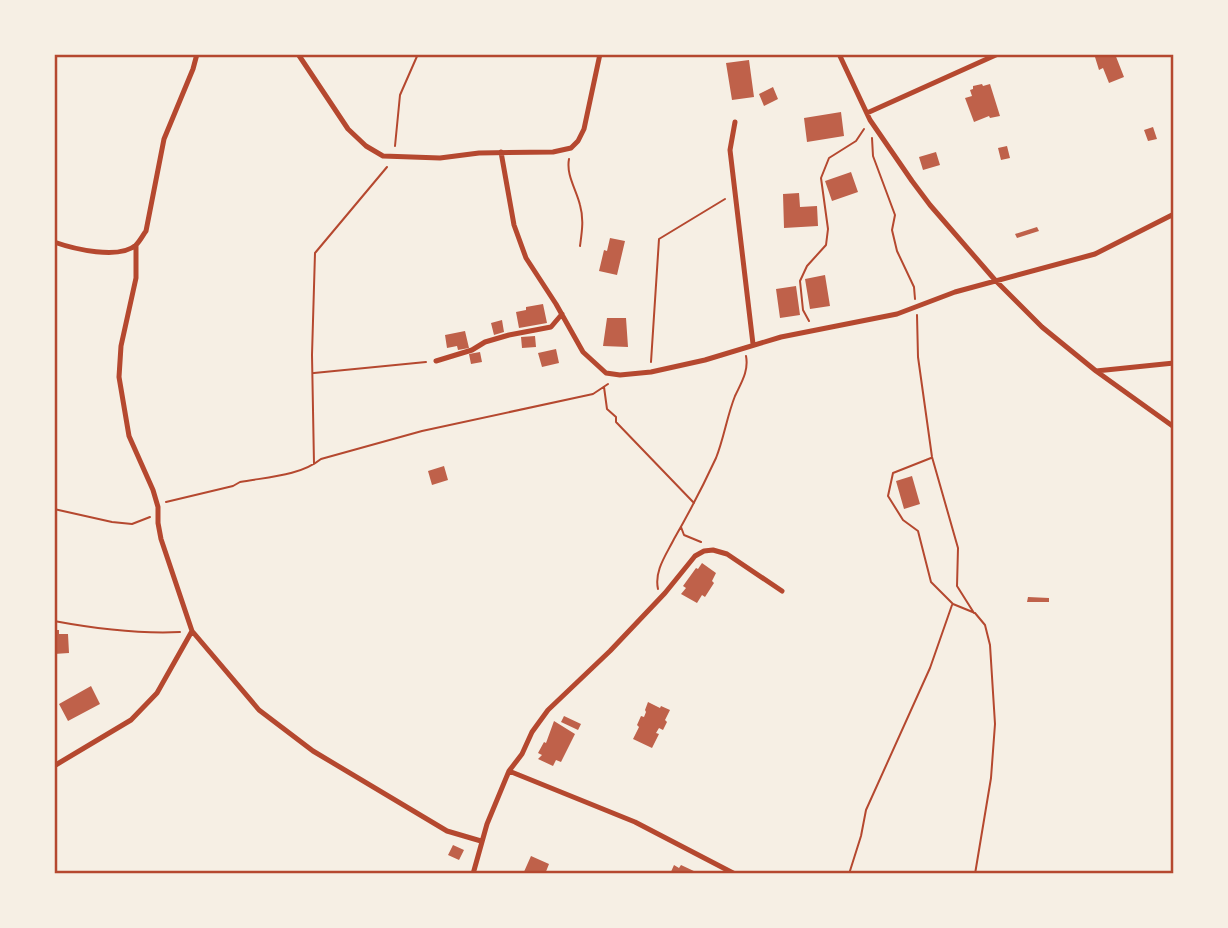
<svg xmlns="http://www.w3.org/2000/svg" width="1228" height="928" font-family="'Source Sans 3',sans-serif">
<rect width="100%" height="100%" fill="#f6efe4"/>
<!-- building -->
<path fill="#bf614a" d="M1103,54H1115L1124,77L1109,83L1103,68L1099,70L1095,57Z
M749,60L754,97L732,100L726,63Z
M982,84L983,86L990,84L1000,116L990,118L989,116L974,122L965,98L972,96L970,90L973,89V86Z
M773,87L778,99L764,106L759,94Z
M841,112L844,136L807,142L804,118Z
M1153,127L1157,139L1148,141L1144,130Z
M1007,146L1010,158L1001,160L998,148Z
M936,152L940,165L923,170L919,157Z
M851,172L858,192L832,201L825,181Z
M799,193L800,207L817,206L818,226L784,228L783,194Z
M1037,227L1039,231L1017,238L1015,234Z
M610,238L625,241L617,275L599,271L604,250L607,251Z
M825,275L830,306L810,309L805,279Z
M796,286L800,315L780,318L776,289Z
M543,304L547,323L519,328L516,312L526,310V307Z
M607,318H626L628,347L603,346Z
M502,320L504,332L494,335L491,323Z
M465,331L469,348L458,350L457,346L447,348L445,335Z
M535,336L536,347L522,348L521,337Z
M556,349L559,363L542,367L538,353Z
M480,352L482,362L471,364L469,354Z
M444,466L448,480L432,485L428,471Z
M912,476L920,504L904,509L896,481Z
M702,563L716,573L712,581L714,583L705,597L702,595L697,603L681,594L686,588L683,586L696,568L698,569Z
M1028,597L1049,598V602H1027Z
M54,630H59V634H68L69,653L54,654Z
M91,686L100,704L68,721L59,704Z
M648,702L660,708L661,706L670,710L665,720L667,722L663,730L659,728L656,733L659,734L652,748L633,739L639,727L637,725L641,716L644,717L646,712L645,710Z
M564,716L581,724L578,730L561,722Z
M554,721L575,734L561,762L556,760L553,766L538,759L542,755L538,753L544,742L546,743Z
M453,845L464,850L459,860L448,855Z
M531,856L549,864L545,874H523Z
M674,865L679,868L681,865L696,872L694,874H670Z"/>
<g fill="none" stroke-linecap="round" stroke-linejoin="round">
<!-- path -->
<path stroke="#b5482f" stroke-width="2" d="M872,138L873,156L895,215L892,230L897,251L914,287L915,299
M395,146L400,95L418,54
M569,159C566,175 576,189 580,205C584,219 582,231 580,246
M917,315L918,357L932,457L958,548L957,586L974,613
M809,321L803,310L800,281L807,266L826,245L828,229L821,178L829,158L856,141L864,129
M651,362L659,239L725,199
M314,373L426,362
M604,387L607,409L616,417V422L694,503
M931,458L893,473L888,496L903,520L918,531L931,582L953,604L975,613L985,625L990,645L995,724L991,778L975,874
M314,464L312,355L315,253L387,167
M166,502L233,486L240,482C267,477 300,476 321,459L422,431L593,394L608,384
M54,509L112,522L132,524L150,517
M681,527L684,535L701,542
M658,589C654,571 666,555 674,539C689,513 703,486 716,458C724,438 727,416 735,396C741,383 749,371 746,356
M54,621C97,629 137,634 180,632
M849,874L861,836L866,810L930,668L952,605"/>
<!-- minor -->
<path stroke="#b5482f" stroke-width="5" d="M298,54L348,129L366,146L383,156L440,158L479,153L553,152L571,148L578,141L584,129L600,54
M839,54L870,120L912,181L930,205L995,280L1042,327L1096,371L1174,427
M867,113L998,54
M735,122L730,150L753,344
M501,152L514,225L526,258L556,304L583,352L606,373L620,375L651,372L705,360L781,337L897,314L955,292L1095,254L1174,214
M54,242C74,249 119,260 136,245C140,241 143,235 146,231L164,139L193,69L197,54
M136,245V278L121,346L119,377L129,436L153,490L158,507V523L161,539L192,631L259,710L313,751L447,831L481,841
M436,361L472,350L485,342L509,335L551,327L562,314
M1096,371L1174,363
M54,766L131,720L157,693L192,631
M509,771L635,822L735,874
M473,874L487,824L509,771L522,754L532,732L548,710L610,651L665,593L695,556L704,551L713,550L727,554L782,591"/>
</g>
<!-- border -->
<rect width="1228" height="928" fill="none" stroke="#f6efe4" stroke-width="112"/>
<rect x="56" y="56" width="1116" height="816" fill="none" stroke="#b5482f" stroke-width="2.5"/>
</svg>
